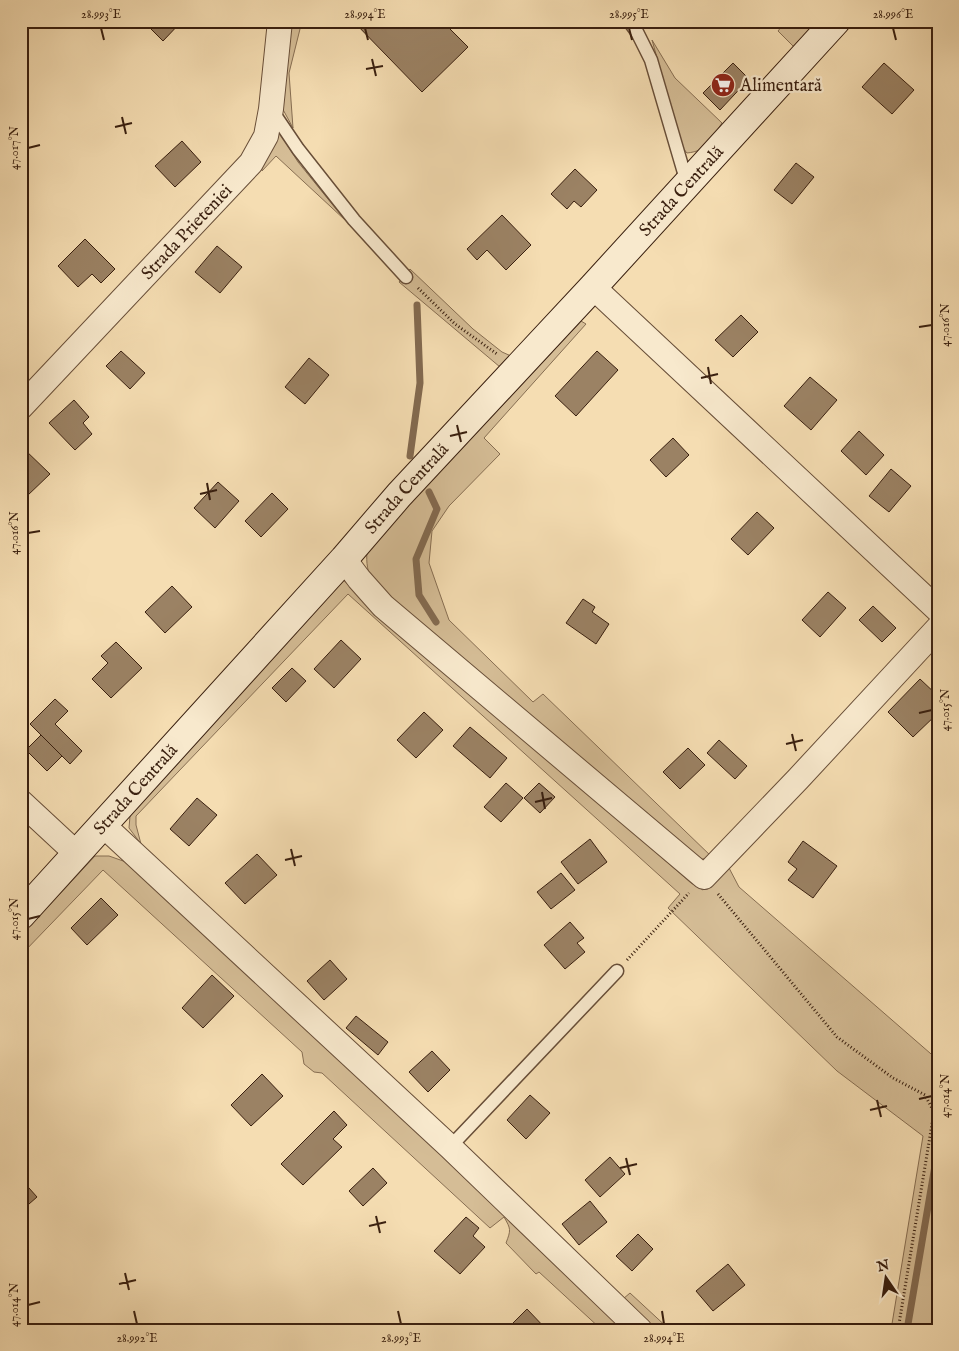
<svg xmlns="http://www.w3.org/2000/svg" width="959" height="1351" font-family="'IM FELL English',serif">
<rect width="100%" height="100%" fill="#f5ddb2"/>
<filter id="stains"><feTurbulence type="fractalNoise" baseFrequency=".004" numOctaves="4"/><feColorMatrix values="0 0 0 0 .2 0 0 0 0 .09 0 0 0 0 .02 0 0 0 .5 -.17"/></filter>
<radialGradient id="worn" r=".72"><stop offset=".6" stop-color="#630" stop-opacity="0"/><stop offset="1" stop-color="#630" stop-opacity=".3"/></radialGradient>
<!-- green -->
<path fill="#d5bd96" stroke="#876e52" d="M288,21H302L289,73L293,128L280,104Z
M786,21H819L795,48L778,31Z
M652,40L675,78L722,123C711,139 708,151 687,153L682,147Z
M276,127L298,162L345,220L276,156L262,171L261,162Z
M410,269L473,329L502,352L511,356L500,367L399,282Z
M581,321L586,324L484,438L500,454L449,506L432,531L429,563L449,620L533,702L543,694L712,857L698,860L391,603C374,583 365,578 367,550Z
M342,579L691,883L703,890L728,866L739,887L938,1060V1311L934,1330H891L923,1136L837,1071L668,908L680,894L348,594L136,816V825L141,844L129,828L130,816Z
M95,856H109L126,862L631,1330H602L539,1272L536,1274L506,1243C511,1230 511,1229 504,1217L490,1228L322,1073L314,1072L304,1064L302,1052L103,870L21,955V936Z
M630,1293L670,1330H654L623,1299Z"/>
<g fill="none" stroke-linecap="round" stroke-linejoin="round">
<!-- stream -->
<path stroke="#836a50" stroke-width="7" d="M410,456L420,383L417,305
M429,492L437,509L416,559L419,595L436,622
M907,1330L938,1148"/>
</g>
<!-- building -->
<path fill="#9b8264" stroke="#391f0f" d="M143,21H182L163,41Z
M353,21H442L468,47L422,92Z
M733,63L749,79L720,110L703,93Z
M884,63L914,90L892,114L862,87Z
M182,141L201,162L175,187L155,166Z
M796,163L814,177L792,204L774,190Z
M575,169L597,190L581,207L574,201L567,209L551,194Z
M502,215L531,245L506,270L487,250L477,260L467,249Z
M85,239L115,269L101,283L92,274L78,287L58,266Z
M217,246L242,267L220,293L195,272Z
M741,315L758,332L733,357L715,340Z
M121,351L145,373L130,389L106,366Z
M597,351L618,370L576,416L555,396Z
M309,358L329,375L305,404L285,387Z
M810,377L837,400L811,430L784,406Z
M74,400L89,417L83,423L92,434L75,450L49,423Z
M859,431L884,455L866,475L841,451Z
M673,438L689,455L666,477L650,460Z
M23,448L50,474L27,496L21,490V450Z
M891,469L911,486L889,512L869,496Z
M218,482L239,501L215,528L194,508Z
M272,493L288,509L261,537L245,521Z
M757,512L774,528L748,555L731,539Z
M172,586L192,607L165,633L145,612Z
M828,592L846,608L820,637L802,620Z
M583,599L595,607L592,612L609,624L596,644L566,623Z
M873,606L896,628L882,642L859,620Z
M341,640L361,659L334,688L314,669Z
M116,642L142,668L111,698L92,679L108,663L101,656Z
M292,668L306,681L286,702L272,688Z
M920,679L938,696V713L913,737L888,712Z
M55,699L68,711L55,724L82,751L70,764L30,724Z
M424,712L443,730L416,758L397,740Z
M470,727L507,758L490,778L453,746Z
M41,735L62,756L47,771L26,750Z
M719,740L747,766L735,779L707,753Z
M688,748L705,765L680,789L663,772Z
M506,783L523,798L501,822L484,807Z
M539,783L555,797L540,813L524,798Z
M197,798L217,815L189,846L170,829Z
M590,839L607,862L578,884L561,862Z
M803,841L837,866L813,898L788,880L797,869L788,862Z
M257,854L277,875L245,904L225,883Z
M561,873L575,890L551,909L537,892Z
M101,898L118,915L87,945L71,928Z
M570,922L584,938L577,943L585,952L565,969L544,945Z
M330,960L347,979L324,1000L307,981Z
M212,975L234,996L203,1028L182,1008Z
M356,1016L388,1042L378,1055L346,1028Z
M432,1051L450,1070L428,1092L409,1072Z
M262,1074L283,1096L251,1126L231,1105Z
M530,1095L550,1113L526,1139L507,1120Z
M334,1111L347,1125L333,1139L342,1147L303,1185L281,1164Z
M610,1157L625,1174L600,1197L585,1180Z
M373,1168L387,1183L363,1206L349,1191Z
M21,1179L37,1197L21,1211Z
M590,1201L607,1222L579,1245L562,1224Z
M466,1217L479,1228L473,1236L485,1247L460,1274L434,1251Z
M638,1234L653,1249L632,1271L616,1256Z
M728,1264L745,1285L713,1311L696,1291Z
M527,1309L547,1330H506Z"/>
<g fill="none" stroke-linecap="round" stroke-linejoin="round">
<!-- lane casing -->
<g stroke="#684e38" stroke-width="15">
<path id="lane" d="M629,21L637,32L651,60L687,183
M271,109L298,149L354,220L406,277
M450,1147L617,971"/>
</g>
<!-- street casing -->
<g stroke="#684e38" stroke-width="26">
<g id="street">
<path d="M593,287L938,610"/>
<path id="s1" d="M21,407L251,163L266,136L271,109L280,21"/>
<path d="M344,559L359,579L383,606L704,877L798,779L938,628"/>
<path d="M21,802L77,854"/>
<path d="M103,825L450,1147L640,1330"/>
</g>
</g>
<!-- secondary casing -->
<g stroke="#391f0f" stroke-width="30">
<g id="secondary">
<path id="s2" d="M21,915L344,559L399,495L593,287L836,21"/>
</g>
</g>
<!-- path -->
<path stroke="#391f0f" stroke-width="3" stroke-dasharray="1 2.5" stroke-linecap="butt" d="M418,288L455,324L497,354
M718,894L837,1037L893,1078L925,1095L934,1112L898,1330
M627,960L689,893"/>
<!-- lane -->
<use href="#lane" stroke="#f8e9cd" stroke-width="12"/>
<!-- street -->
<use href="#street" stroke="#f8e9cd" stroke-width="24"/>
<!-- secondary -->
<use href="#secondary" stroke="#f8e9cd" stroke-width="28"/>
</g>
<!-- ticks -->
<path fill="none" stroke="#391f0f" stroke-width="2" d="M101,28L104,40M365,28L368,40M629,28L632,40M893,28L896,40M372,59L376,76M366,69L383,66M122,117L126,134M115,127L132,123M28,148L40,145M919,327L932,325M708,367L711,384M701,378L718,374M457,425L461,442M450,436L467,432M207,483L210,500M200,494L217,490M28,533L40,531M919,713L932,710M792,734L796,751M786,744L803,740M542,792L545,809M535,802L552,798M291,849L295,866M285,860L302,856M28,919L40,916M919,1099L932,1096M877,1100L881,1117M870,1110L887,1106M626,1158L630,1175M620,1168L637,1164M376,1216L380,1233M369,1226L386,1222M125,1273L129,1290M119,1284L136,1280M28,1305L40,1302M134,1311L137,1324M398,1311L401,1324M662,1311L664,1324"/>
<!-- icons -->
<defs>
<g id="supermarket-disc" transform="scale(1.25)"><circle r="9.5" fill="#8f2418" stroke="#f8e9cd"/><path d="M-6-5.5h2.5l.6 2H6L4.5 2H-2.5L-4.4-4H-6ZM-1.5 3.2a1.3 1.3 0 1 0 .1 0ZM3 3.2a1.3 1.3 0 1 0 .1 0Z" fill="#fff"/></g>
</defs>
<g fill-rule="evenodd">
<use href="#supermarket-disc" x="723" y="85"/>
</g>
<g text-anchor="middle" stroke-width="4.5" stroke-linejoin="round" paint-order="stroke">
<!-- poi labels -->
<g font-size="18" fill="#391f0f" stroke="#f8e9cd" text-anchor="start">
<text x="740" y="91">Alimentară</text>
</g>
<!-- street labels -->
<g font-size="18" fill="#391f0f" stroke="#f8e9cd">
<text dy="6" stroke="none"><textPath href="#s2" startOffset="980">Strada Centrală</textPath></text>
<text dy="6" stroke="none"><textPath href="#s1" startOffset="241">Strada Prieteniei</textPath></text>
<text dy="6" stroke="none"><textPath href="#s2" startOffset="575">Strada Centrală</textPath></text>
<text dy="6" stroke="none"><textPath href="#s2" startOffset="170">Strada Centrală</textPath></text>
</g>
</g>
<!-- margin -->
<rect width="959" height="1351" fill="none" stroke="#f5ddb2" stroke-width="55"/>
<!-- north arrow -->
<g transform="translate(886 1278) rotate(347)" stroke="#f8e9cd" stroke-width="4" paint-order="stroke">
<path d="M0-4L9 19L0 12L-9 19Z" fill="#391f0f"/>
<text y="-8" font-size="14" font-weight="bold" text-anchor="middle" fill="#391f0f">N</text>
</g>
<rect x="28" y="28" width="904" height="1296" fill="none" stroke="#391f0f" stroke-width="2"/>
<g font-size="12" text-anchor="middle" fill="#391f0f">
<text x="101" y="18">28.993°E</text>
<text x="365" y="18">28.994°E</text>
<text x="629" y="18">28.995°E</text>
<text x="893" y="18">28.996°E</text>
<text transform="translate(14 148) rotate(-90)" y="4">47.017°N</text>
<text transform="translate(945 325) rotate(-90)" y="4">47.016°N</text>
<text transform="translate(14 533) rotate(-90)" y="4">47.016°N</text>
<text transform="translate(945 710) rotate(-90)" y="4">47.015°N</text>
<text transform="translate(14 919) rotate(-90)" y="4">47.015°N</text>
<text transform="translate(945 1096) rotate(-90)" y="4">47.014°N</text>
<text transform="translate(14 1305) rotate(-90)" y="4">47.014°N</text>
<text x="137" y="1342">28.992°E</text>
<text x="401" y="1342">28.993°E</text>
<text x="664" y="1342">28.994°E</text>
</g>
<rect width="100%" height="100%" filter="url(#stains)"/>
<rect width="100%" height="100%" fill="url(#worn)"/>
</svg>
